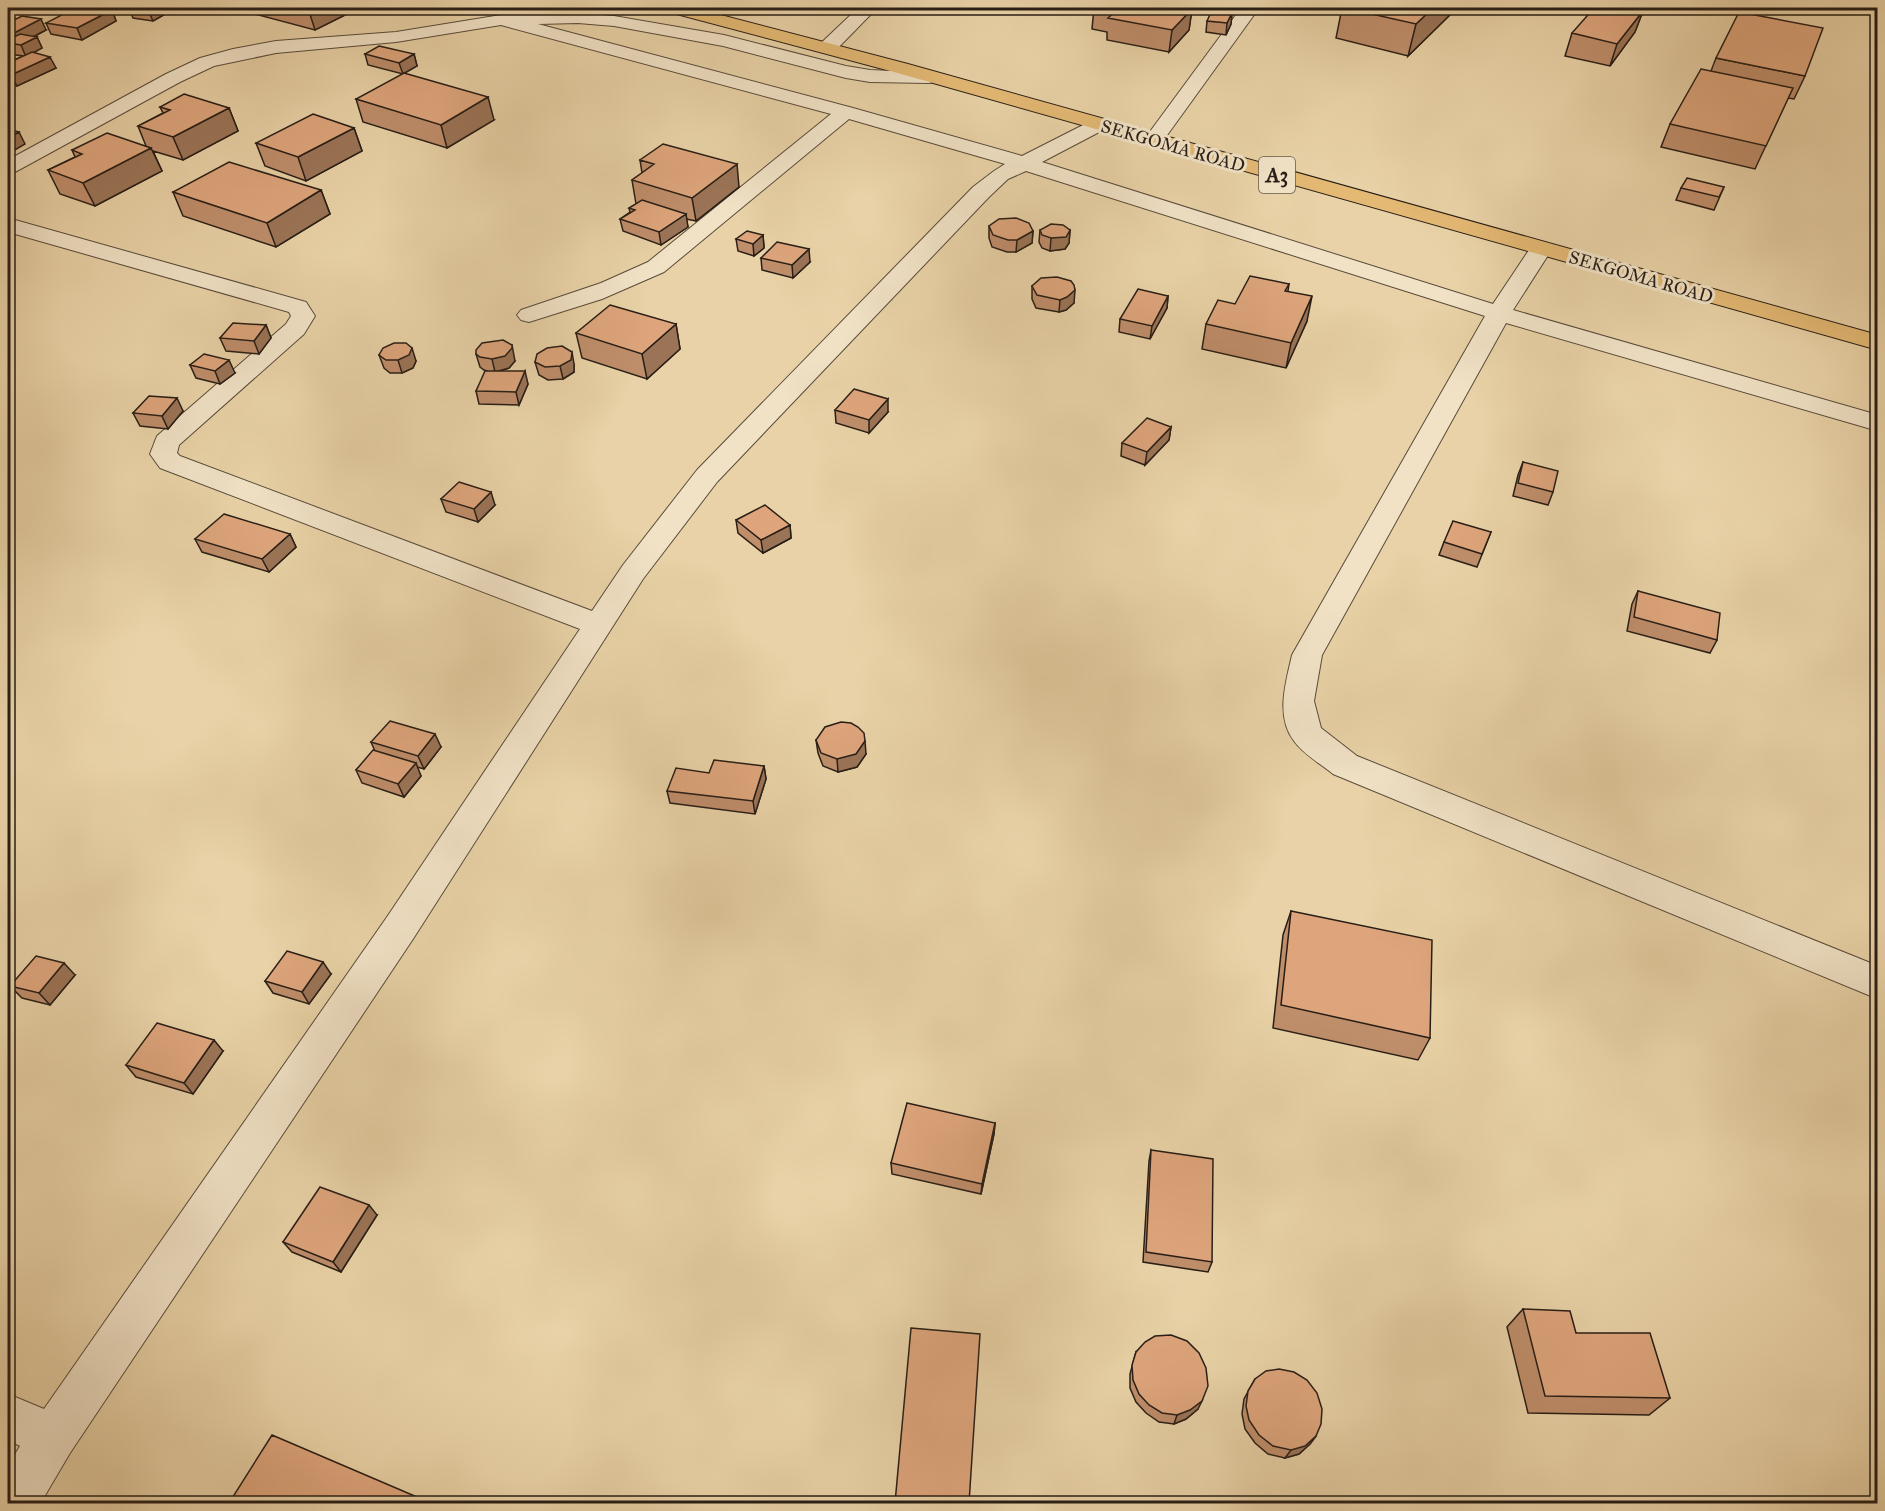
<svg xmlns="http://www.w3.org/2000/svg" width="1885" height="1511" font-family="'IM FELL Great Primer',serif">
<rect width="100%" height="100%" fill="#e9d2a7"/>
<filter id="stains"><feTurbulence type="fractalNoise" baseFrequency=".00333" numOctaves="4"/><feColorMatrix values="0 0 0 0 .2 0 0 0 0 .09 0 0 0 0 .02 0 0 0 .5 -.17"/></filter>
<radialGradient id="worn" r=".72"><stop offset=".6" stop-color="#630" stop-opacity="0"/><stop offset="1" stop-color="#630" stop-opacity=".3"/></radialGradient>
<g fill="none" stroke-linecap="round" stroke-linejoin="round">
<!-- minor casing -->
<g stroke="#584b3a" stroke-width="2">
<path id="minor" d="M858,8H877L834,52H820L818,48L820,44Z
M1241,8H1259L1160,145H1146L1143,141L1146,137Z
M578,13L614,16L724,35L846,66L870,70L936,73L939,77L936,81L929,83L870,82L846,78L723,46L614,26L578,23L538,24L853,108L1022,156L1091,121H1105L1108,125L1105,129L1042,162L1493,304L1533,244L1541,242L1549,244L1552,249L1513,310L1878,415V431L1506,323L1322,655L1314,701L1321,728L1357,756L1878,966V999L1333,774C1321,764 1303,754 1294,741C1275,716 1286,682 1292,655L1485,316L1026,171L1008,179L989,197L717,482L643,579L413,939L70,1453L40,1504H8V1466L20,1446L8,1440V1394L44,1409L387,917L580,629L160,468L150,454L157,436L286,324L291,316L289,312L8,232V218L306,302L315,316L304,334L179,445L177,453L180,456L592,611L623,565L697,470L973,187L994,171L1005,164L849,119L664,272L602,299L529,322L521,320L517,315L521,310L601,283L648,262L831,114L501,25L396,42L276,53L214,66L180,82L15,172L8,174V160L166,74L200,58L233,49L276,41L396,32L501,15Z"/>
</g>
<!-- trunk casing -->
<g stroke="#281e16" stroke-width="2">
<path id="trunk" d="M666,8H694L908,64L1878,335V350L894,72L669,12Z"/>
</g>
<!-- minor -->
<use href="#minor" fill="#f1e2c6" fill-rule="evenodd"/>
<!-- trunk -->
<use href="#trunk" fill="#e4b974" fill-rule="evenodd"/>
</g>
<!-- wall -->
<path fill="#bf8e6b" stroke="#281e16" stroke-width="1.5" d="M129,8H176L153,21L133,18Z
M249,8H356L357,9L315,30L251,13Z
M1094,8L1192,9L1189,30L1169,52L1107,40V32L1092,29Z
M1342,8H1457L1408,56L1336,38Z
M112,10L116,21L82,40L51,34L46,23Z
M1643,11L1635,32L1610,66L1565,56L1572,33Z
M1232,13L1231,24L1226,35L1206,32L1207,21Z
M8,23L46,30L35,36L37,37L42,48L34,52L56,68L17,86L8,84V63L23,56L9,54L8,50Z
M365,54H414L417,66L403,74L368,65Z
M1716,58L1805,76L1794,99L1788,98L1755,169L1661,147L1670,124L1711,71Z
M356,99L494,120L447,148L363,122Z
M160,107L229,108L238,131L183,160L153,151L162,171L95,206L60,194L48,170L75,157L72,150L146,146L138,126L163,113Z
M354,128L362,151L306,181L265,166L256,143Z
M640,160L739,187L696,221L686,219L688,227L661,245L623,231L620,219L630,212L629,208L636,204L632,180L642,173Z
M1724,187L1714,210L1676,200L1681,188Z
M321,190L330,214L276,247L183,216L173,192Z
M989,226L1033,231L1032,243L1016,252H1007L992,247L989,238Z
M1040,230H1070L1069,243L1065,249L1050,251L1042,248L1039,242Z
M763,235L764,248L754,256L738,251L736,239Z
M761,258L810,262L793,278L762,270Z
M1289,284L1288,291L1307,321L1286,368L1202,349L1206,324L1235,304Z
M1032,286L1074,303L1066,310L1059,312L1036,308L1032,299Z
M1168,296L1167,308L1150,339L1119,332L1120,319Z
M676,324L680,349L647,379L582,358L576,333Z
M266,325L271,338L259,354L226,351L220,338Z
M476,354L515,361L509,368L500,371L528,384L519,405L479,404L476,391L487,371L484,370L480,367Z
M379,355L416,361L413,368L402,373H390L384,368Z
M535,362L574,364V372L563,379L548,380L539,375Z
M190,365L235,373L220,384L196,378Z
M835,410L888,412L869,433L836,423Z
M183,411L168,429L140,426L133,413Z
M1171,427L1169,440L1145,465L1121,456L1122,443Z
M1523,462L1553,492L1548,505L1513,496L1518,475Z
M441,499L495,505L478,522L446,512Z
M736,520L790,525L791,538L763,553L738,533Z
M1491,532L1477,567L1439,555L1444,542Z
M290,534L296,547L269,572L202,552L195,539Z
M1638,591L1717,640L1710,653L1627,631L1632,604Z
M816,740L866,754L857,767L838,772L823,766L818,753Z
M371,742L441,747L424,769L417,767L421,776L404,797L362,783L356,770L375,751Z
M764,766L766,779L755,814L670,803L667,791Z
M1291,911L1430,1038L1418,1060L1273,1028L1283,935Z
M331,974L309,1004L273,993L265,981Z
M75,975L50,1005L22,998L10,986Z
M223,1051L193,1094L136,1077L126,1065Z
M995,1123L994,1134L981,1194L892,1174L891,1163Z
M1151,1150L1212,1262L1208,1272L1143,1262L1149,1161Z
M377,1215L341,1272L292,1252L283,1242Z
M1523,1309L1576,1333L1670,1398L1649,1415L1528,1413L1507,1327Z
M1136,1352L1198,1409L1186,1419L1174,1424L1159,1422L1146,1413L1136,1402L1130,1388V1374Z
M1255,1379L1316,1436L1310,1444L1299,1454L1285,1458L1268,1454L1255,1443L1245,1429L1242,1414L1244,1399Z"/>
<!-- shaded-wall -->
<path fill="#9b7457" stroke="#281e16" stroke-width="1.5" d="M152,8H176L153,21L148,10Z
M308,8H356L357,9L315,30Z
M1433,8H1457L1408,56L1416,24Z
M1192,9L1189,30L1169,52L1172,30Z
M112,10L116,21L82,40L77,28Z
M1643,11L1635,32L1610,66L1617,44Z
M1232,13L1231,24L1226,35L1227,23Z
M41,19L46,30L19,44L14,33Z
M37,37L42,48L26,57L21,45Z
M414,54L417,66L403,74L399,63Z
M50,57L56,68L17,86L11,75Z
M488,97L494,120L447,148L441,125Z
M229,108L238,131L183,160L173,137Z
M354,128L362,151L306,181L298,157Z
M19,132L25,144L8,154V138Z
M151,148L162,171L95,206L83,183Z
M737,164L739,187L696,221L692,198Z
M321,190L330,214L276,247L267,223Z
M686,214L688,227L661,245L659,232Z
M1070,230L1069,243L1065,249L1050,251L1051,238Z
M1033,231L1032,243L1016,252L1017,240Z
M763,235L764,248L754,256L753,244Z
M809,249L810,262L793,278L792,265Z
M1075,290L1074,303L1066,310L1059,312L1060,300Z
M1168,296L1167,308L1150,339L1152,326Z
M1312,296L1307,321L1286,368L1291,343Z
M676,324L680,349L647,379L642,354Z
M266,325L271,338L259,354L254,341Z
M512,345L515,361L509,368L495,372L492,359Z
M412,348L416,361L413,368L402,373L398,360Z
M572,352L574,364V372L563,379L560,366Z
M229,360L235,373L220,384L215,371Z
M525,371L528,384L519,405L516,392Z
M177,398L183,411L168,429L162,416Z
M888,399V412L869,433V420Z
M1171,427L1169,440L1145,465L1147,452Z
M491,492L495,505L478,522L474,509Z
M790,525L791,538L763,553L761,540Z
M290,534L296,547L269,572L262,559Z
M435,734L441,747L424,769L418,756Z
M865,741L866,754L857,767L838,772L837,759Z
M416,763L421,776L404,797L398,784Z
M764,766L766,779L755,814L753,801Z
M323,962L331,974L309,1004L302,992Z
M64,963L75,975L50,1005L39,993Z
M214,1040L223,1051L193,1094L184,1083Z
M995,1123L994,1134L981,1194L982,1184Z
M369,1205L377,1215L341,1272L333,1262Z
M1202,1401L1198,1409L1186,1419L1174,1424L1177,1415Z
M1316,1436L1310,1444L1299,1454L1285,1458L1291,1450Z"/>
<!-- building -->
<path fill="#dea57c" stroke="#281e16" stroke-width="1.5" d="M75,8H96L112,10L77,28L46,23Z
M133,8H152L148,10Z
M1095,8H1186L1192,9L1172,30L1108,18L1116,11Z
M1345,8H1433L1416,24Z
M1594,8H1628L1643,11L1617,44L1572,33Z
M1212,10L1232,13L1227,23L1207,21Z
M1739,12L1823,28L1805,76L1716,58Z
M22,16L41,19L14,33L8,32V23Z
M20,34L37,37L21,45L8,43V40Z
M379,46L414,54L399,63L365,54Z
M32,52L50,57L11,75L8,74V63Z
M1701,69L1793,88L1766,146L1670,124Z
M404,73L488,97L441,125L356,99Z
M184,94L229,108L173,137L138,126L170,110L160,107Z
M313,114L354,128L298,157L256,143Z
M8,129L19,132L8,138Z
M107,133L151,148L83,183L48,170L82,154L72,150Z
M663,144L737,164L692,198L632,180L654,164L640,160Z
M229,162L321,190L267,223L173,192Z
M1687,178L1724,187L1719,197L1681,188Z
M642,200L686,214L659,232L620,219L635,210L629,208Z
M1016,218L1029,223L1033,231L1017,240H1008L993,235L989,226L999,219Z
M1051,224L1063,225L1070,230L1066,237L1051,238L1042,235L1040,230Z
M747,231L763,235L753,244L736,239Z
M777,242L809,249L792,265L761,258Z
M1250,276L1289,284L1285,291L1312,296L1291,343L1206,324L1218,300L1235,304Z
M1057,277L1071,281L1074,285L1075,290L1067,297L1060,300L1037,295L1032,286L1041,278Z
M1138,289L1168,296L1152,326L1120,319Z
M610,305L676,324L642,354L576,333Z
M233,323L266,325L254,341L220,338Z
M503,340L512,345V348L505,356L492,359L480,357L476,354V350L482,343Z
M394,343H406L412,348L409,355L398,360H386L379,355L383,348Z
M562,346L572,352L571,360L560,366L545,367L535,362L537,354L547,348Z
M204,354L229,360L215,371L190,365Z
M485,371H525L516,392L476,391Z
M854,389L888,399L869,420L835,410Z
M149,396L177,398L162,416L133,413Z
M1147,418L1171,427L1147,452L1122,443Z
M1523,462L1558,471L1553,492L1518,483Z
M459,482L491,492L474,509L441,499Z
M765,505L790,525L761,540L736,520Z
M224,514L290,534L262,559L195,539Z
M1453,521L1491,532L1482,554L1444,542Z
M1638,591L1720,613L1717,640L1634,617Z
M390,721L435,734L418,756L371,742Z
M841,722L851,723L858,727L864,733L865,741L856,754L837,759L821,753L816,740L825,727Z
M373,750L416,763L398,784L356,770Z
M714,760L764,766L753,801L667,791L676,768L709,773Z
M1291,911L1432,940L1430,1038L1281,1005Z
M287,951L323,962L302,992L265,981Z
M36,956L64,963L39,993L10,986Z
M157,1023L214,1040L184,1083L126,1065Z
M907,1103L995,1123L982,1184L891,1163Z
M1151,1150L1213,1159L1212,1262L1146,1252Z
M320,1187L369,1205L333,1262L283,1242Z
M1523,1309L1570,1311L1576,1333H1650L1670,1398L1545,1396Z
M911,1328L980,1334L969,1503H895Z
M1171,1335L1187,1341L1199,1353L1206,1368L1208,1386L1202,1401L1190,1410L1177,1415L1162,1413L1149,1405L1139,1394L1133,1380L1132,1365L1136,1352L1145,1342L1155,1336Z
M1279,1369L1294,1372L1307,1380L1317,1393L1322,1409L1321,1424L1316,1436L1305,1446L1291,1450L1273,1446L1259,1435L1249,1420L1246,1406L1248,1391L1255,1379L1266,1371Z
M272,1435L431,1503H229Z"/>
<g text-anchor="middle" stroke-width="6" stroke-linejoin="round" paint-order="stroke">
<!-- far-street labels -->
<g font-size="18" fill="#281e16" stroke="#f1e2c6">
<text transform="translate(1173 146) rotate(16)" y="6">SEKGOMA ROAD</text>
<text transform="translate(1641 277) rotate(16)" y="6">SEKGOMA ROAD</text>
</g>
<!-- shield labels -->
<rect fill="#f1e2c6" stroke="#64594b" stroke-width="1.5" x="1259" y="157" width="36" height="36" rx="4.5"/>
<g font-size="21" font-weight="bold" fill="#281e16">
<text x="1277" y="182">A3</text>
</g>
</g>
<!-- margin -->
<rect width="1885" height="1511" fill="none" stroke="#e9d2a7" stroke-width="30"/>
<rect x="9" y="9" width="1867" height="1493" fill="none" stroke="#281e16" stroke-width="3"/>
<rect x="15" y="15" width="1855" height="1481" fill="none" stroke="#281e16" stroke-width="1.5"/>
<rect width="100%" height="100%" filter="url(#stains)"/>
<rect width="100%" height="100%" fill="url(#worn)"/>
</svg>
